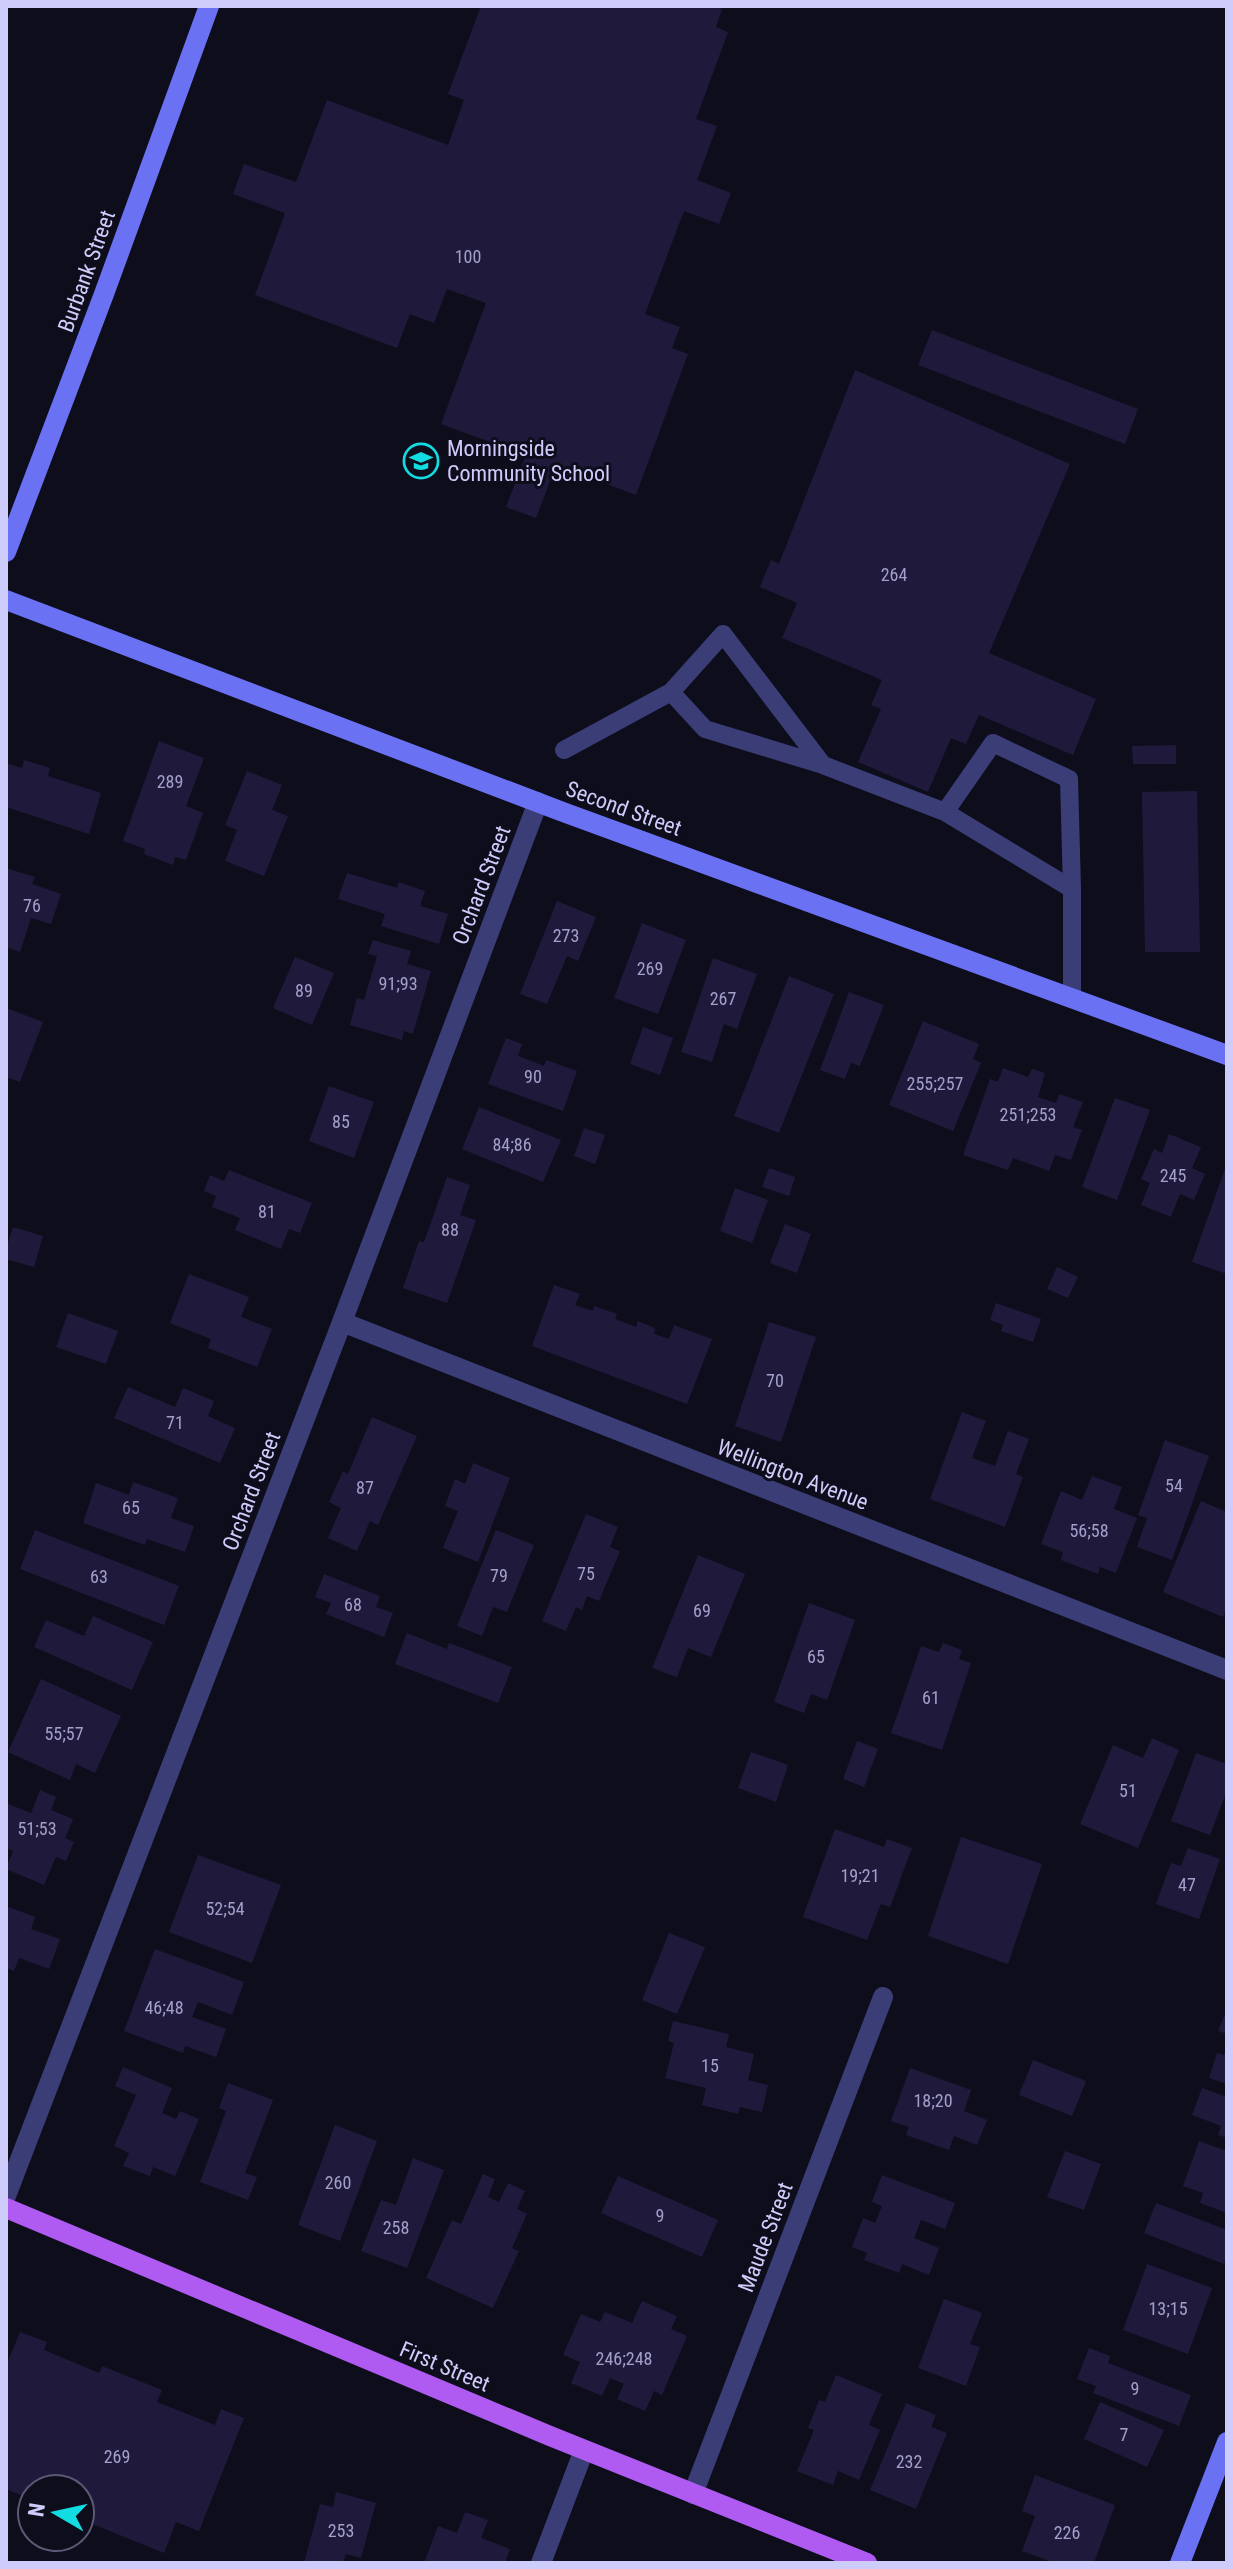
<svg xmlns="http://www.w3.org/2000/svg" width="1233" height="2569" font-family="'Roboto Condensed',sans-serif">
<rect width="100%" height="100%" fill="#0e0d1c"/>
<!-- building -->
<path fill="#1f1a3b" d="M481,6H714L722,9L716,27L728,32L696,119L717,126L697,180L731,193L719,224L684,211L645,314L680,327L672,348L688,354L636,495L556,465L536,518L506,507L526,455L441,424L486,303L447,289L434,323L410,314L397,348L255,295L285,213L233,194L244,164L296,182L327,100L448,145L464,100L448,94Z
M932,330L1138,409L1125,444L918,365Z
M855,370L1070,464L989,653L1096,699L1073,755L979,715L966,744L951,738L928,792L858,762L881,709L871,705L882,680L782,638L797,603L760,587L771,560L779,564Z
M159,741L204,758L186,806L203,813L186,860L175,857L173,865L144,854L145,849L123,841Z
M1176,745V764H1133L1132,746Z
M24,760L50,768L48,776L101,793L89,834L6,807V763L22,768Z
M247,771L282,785L272,810L288,816L264,876L225,861L237,830L225,825Z
M1197,791L1200,952H1145L1142,792Z
M6,868L35,877L32,884L61,894L51,924L31,918L20,952L6,947Z
M347,873L397,888L399,882L425,891L420,906L448,914L439,944L381,926L385,914L338,899Z
M557,901L596,917L578,961L567,956L547,1004L520,994Z
M642,923L686,940L658,1014L614,998Z
M373,940L411,951L407,964L431,971L413,1034L404,1031L402,1040L350,1025L357,998L364,1000L377,956L368,954Z
M295,957L334,973L312,1025L273,1008Z
M713,958L757,974L737,1029L724,1024L712,1062L681,1052Z
M789,976L834,994L779,1133L734,1116Z
M849,992L884,1005L860,1066L851,1063L845,1079L820,1070Z
M6,1008L43,1022L20,1082L6,1077Z
M923,1021L979,1044L973,1059L981,1063L953,1131L889,1105Z
M643,1027L673,1038L660,1075L630,1064Z
M506,1038L522,1044L518,1056L544,1066L546,1060L577,1071L563,1111L488,1084Z
M1003,1068L1028,1077L1032,1069L1045,1073L1038,1097L1056,1103L1059,1094L1083,1102L1073,1127L1082,1130L1071,1160L1055,1155L1049,1171L1013,1158L1008,1170L963,1155L990,1079L998,1082Z
M329,1086L374,1102L354,1158L309,1141Z
M1115,1098L1150,1110L1117,1200L1082,1187Z
M479,1107L561,1140L543,1182L462,1149Z
M584,1128L605,1135L595,1164L574,1156Z
M1169,1134L1201,1147L1192,1168L1205,1174L1194,1200L1180,1194L1171,1217L1141,1205L1150,1183L1141,1179L1154,1149L1162,1153Z
M1227,1163V1274L1192,1262Z
M769,1168L795,1177L789,1196L762,1187Z
M229,1170L312,1203L300,1233L289,1229L281,1249L235,1230L240,1218L212,1207L216,1196L204,1191L210,1175L224,1181Z
M447,1177L470,1185L460,1215L476,1220L447,1303L403,1288L419,1241L424,1242Z
M735,1188L768,1200L752,1243L720,1231Z
M785,1224L811,1234L797,1273L770,1263Z
M13,1227L43,1236L34,1267L6,1259V1249Z
M1057,1267L1078,1277L1068,1298L1047,1289Z
M189,1274L249,1297L241,1317L272,1329L257,1367L208,1348L211,1339L170,1323Z
M554,1285L580,1294L575,1305L593,1311L594,1306L617,1314L615,1319L636,1327L638,1321L655,1328L654,1334L669,1339L674,1325L712,1339L687,1404L532,1346Z
M996,1303L1041,1319L1033,1342L1001,1331L1003,1325L990,1320Z
M68,1313L118,1331L106,1364L56,1347Z
M769,1322L816,1337L781,1442L735,1426Z
M128,1387L175,1407L183,1388L214,1401L208,1416L235,1428L220,1463L114,1418Z
M962,1412L986,1421L972,1458L995,1466L1008,1431L1029,1439L1016,1474L1023,1477L1005,1527L930,1499Z
M372,1417L417,1436L378,1525L370,1521L357,1551L328,1538L341,1508L329,1502L343,1471L348,1474Z
M1165,1440L1209,1456L1172,1560L1137,1547L1147,1518L1138,1515Z
M473,1463L510,1478L478,1562L443,1548L458,1511L445,1506L455,1479L465,1484Z
M1092,1476L1122,1487L1114,1509L1137,1518L1116,1573L1100,1567L1098,1574L1061,1560L1063,1552L1041,1544L1061,1491L1082,1500Z
M133,1482L178,1498L171,1518L194,1526L185,1552L147,1539L145,1545L83,1523L96,1483L129,1495Z
M1201,1501L1227,1512V1608L1223,1617L1163,1592Z
M586,1514L618,1527L610,1547L620,1551L599,1601L587,1596L582,1610L576,1607L566,1631L542,1621Z
M35,1530L179,1586L164,1625L20,1569Z
M496,1530L534,1545L507,1612L493,1607L482,1636L457,1626Z
M698,1555L745,1574L711,1657L688,1648L677,1677L652,1668Z
M324,1574L380,1596L376,1607L393,1613L384,1637L326,1614L331,1603L315,1597Z
M809,1603L855,1620L827,1700L811,1694L804,1713L774,1702Z
M93,1616L153,1642L132,1690L34,1647L46,1620L84,1636Z
M407,1633L447,1649L449,1643L512,1667L498,1703L395,1664Z
M943,1643L962,1650L959,1659L971,1663L942,1750L891,1733L921,1646L939,1652Z
M41,1679L121,1716L95,1773L76,1764L70,1780L8,1752Z
M1152,1738L1179,1750L1138,1848L1080,1824L1113,1745L1143,1758Z
M857,1741L878,1749L864,1787L843,1779Z
M751,1752L788,1765L776,1802L738,1788Z
M1196,1753L1227,1764V1790L1210,1835L1171,1821Z
M40,1790L56,1797L51,1810L73,1819L65,1838L74,1842L66,1861L56,1857L44,1885L6,1869L13,1851L6,1848V1803L31,1813Z
M835,1829L884,1847L887,1839L912,1848L890,1907L881,1904L867,1940L803,1917Z
M961,1837L1042,1864L1008,1964L928,1936Z
M1188,1848L1220,1859L1199,1919L1156,1904L1171,1863L1181,1866Z
M198,1855L281,1885L252,1963L169,1932Z
M6,1906L35,1917L31,1929L60,1939L49,1969L19,1958L14,1971L6,1968Z
M669,1933L705,1947L677,2014L642,2000Z
M155,1949L244,1982L232,2015L198,2002L192,2017L226,2029L216,2057L185,2046L183,2053L124,2031Z
M1227,2009V2034L1218,2031Z
M673,2021L729,2034L726,2047L754,2054L748,2080L768,2085L762,2112L740,2107L738,2114L702,2105L706,2088L665,2078L674,2043L668,2041Z
M1227,2047V2084L1209,2078L1217,2053L1224,2055Z
M1033,2060L1086,2081L1072,2116L1019,2095Z
M123,2067L172,2088L162,2113L176,2119L180,2111L199,2119L175,2176L153,2167L150,2176L123,2166L129,2153L114,2146L136,2095L115,2086Z
M910,2068L971,2090L964,2111L987,2120L977,2145L954,2136L949,2150L906,2135L909,2127L891,2121Z
M228,2083L273,2100L245,2173L257,2177L248,2200L200,2182L226,2111L219,2108Z
M1202,2088L1227,2097V2138L1218,2135L1221,2126L1192,2115Z
M335,2125L377,2141L340,2241L298,2225Z
M1199,2141L1227,2151V2213L1200,2203L1203,2193L1183,2186Z
M1065,2151L1101,2164L1084,2210L1047,2197Z
M413,2158L444,2170L407,2268L361,2251L381,2200L396,2205Z
M483,2174L495,2179L488,2197L499,2202L508,2183L525,2191L517,2209L527,2214L512,2248L519,2251L493,2308L426,2278L452,2220L461,2224Z
M882,2175L955,2203L945,2229L921,2220L914,2238L939,2248L929,2275L902,2264L899,2273L864,2260L867,2253L852,2247L863,2218L875,2223L882,2206L872,2202Z
M618,2176L718,2220L702,2257L601,2213Z
M1156,2203L1227,2230V2256L1224,2264L1144,2233Z
M1147,2264L1212,2288L1188,2354L1123,2330Z
M944,2299L982,2313L970,2344L980,2347L966,2386L918,2368Z
M642,2301L677,2316L671,2329L687,2336L662,2395L654,2391L645,2411L617,2399L624,2384L610,2378L602,2396L571,2383L580,2362L563,2355L581,2314L600,2322L605,2312L632,2323Z
M20,2332L47,2342L44,2350L99,2373L102,2366L162,2390L157,2402L215,2425L221,2409L244,2418L199,2531L176,2522L164,2553L80,2519V2489H32V2500L6,2489V2366Z
M1089,2348L1110,2356L1108,2363L1191,2395L1179,2426L1093,2393L1096,2386L1077,2379Z
M836,2375L882,2394L869,2425L880,2430L859,2480L838,2471L833,2485L797,2471L814,2430L808,2428L819,2400L825,2402Z
M1100,2402L1164,2430L1147,2467L1084,2439Z
M906,2403L936,2415L931,2427L947,2433L916,2509L870,2490Z
M1035,2475L1115,2505L1094,2563H1055L1022,2551L1035,2516L1022,2511Z
M336,2492L376,2503L361,2558L346,2554L343,2563H304L320,2504L333,2507Z
M465,2512L488,2520L481,2538L510,2549L505,2563H424L438,2526L457,2533Z"/>
<g fill="none" stroke-linecap="round" stroke-linejoin="round">
<!-- lane -->
<path stroke="#3b3d77" stroke-width="18" d="M671,692L705,729L823,765
M564,750L671,692L723,634L823,765L945,812L1072,889V998
M945,812L993,743L1069,779L1072,889"/>
<!-- street -->
<path stroke="#3b3d77" stroke-width="20" d="M342,1322L1227,1670
M6,2196L342,1322L538,802
M693,2494L883,1997
M541,2563L584,2450"/>
<!-- secondary -->
<path stroke="#6a71f3" stroke-width="20" d="M6,552L104,294L209,6
M6,600L563,812L1227,1055
M1180,2563L1227,2442"/>
<!-- primary -->
<path stroke="#af5bf2" stroke-width="20" d="M6,2208L550,2436L867,2563"/>
</g>
<!-- icons -->
<defs>
<g id="school-ring" transform="scale(1.8)"><circle r="9.5" fill="#0e0d1c" stroke="#12dbe1" stroke-width="1.5"/><path d="M0-5L7-2L0 1L-7-2ZM-4 1L0 2.5L4 1V4Q0 6-4 4Z" fill="#12dbe1"/></g>
</defs>
<g fill-rule="evenodd">
<use href="#school-ring" x="421" y="461"/>
</g>
<g text-anchor="middle" stroke-width="6" stroke-linejoin="round" paint-order="stroke">
<!-- number labels -->
<g font-size="18" fill="#a2a0cb">
<text x="468" y="263">100</text>
<text x="894" y="581">264</text>
<text x="170" y="788">289</text>
<text x="32" y="912">76</text>
<text x="566" y="942">273</text>
<text x="650" y="975">269</text>
<text x="398" y="990">91;93</text>
<text x="304" y="997">89</text>
<text x="723" y="1005">267</text>
<text x="533" y="1083">90</text>
<text x="935" y="1090">255;257</text>
<text x="1028" y="1121">251;253</text>
<text x="341" y="1128">85</text>
<text x="512" y="1151">84;86</text>
<text x="1173" y="1182">245</text>
<text x="267" y="1218">81</text>
<text x="450" y="1236">88</text>
<text x="775" y="1387">70</text>
<text x="175" y="1429">71</text>
<text x="1174" y="1492">54</text>
<text x="365" y="1494">87</text>
<text x="131" y="1514">65</text>
<text x="1089" y="1537">56;58</text>
<text x="586" y="1580">75</text>
<text x="499" y="1582">79</text>
<text x="99" y="1583">63</text>
<text x="353" y="1611">68</text>
<text x="702" y="1617">69</text>
<text x="816" y="1663">65</text>
<text x="931" y="1704">61</text>
<text x="64" y="1740">55;57</text>
<text x="1128" y="1797">51</text>
<text x="37" y="1835">51;53</text>
<text x="860" y="1882">19;21</text>
<text x="1187" y="1891">47</text>
<text x="225" y="1915">52;54</text>
<text x="164" y="2014">46;48</text>
<text x="710" y="2072">15</text>
<text x="933" y="2107">18;20</text>
<text x="338" y="2189">260</text>
<text x="660" y="2222">9</text>
<text x="396" y="2234">258</text>
<text x="1168" y="2315">13;15</text>
<text x="624" y="2365">246;248</text>
<text x="1135" y="2395">9</text>
<text x="1124" y="2441">7</text>
<text x="117" y="2463">269</text>
<text x="909" y="2468">232</text>
<text x="341" y="2537">253</text>
<text x="1067" y="2539">226</text>
</g>
<!-- street labels -->
<g font-size="22" fill="#ceccfb" stroke="#0e0d1c">
<text transform="translate(86 271) rotate(-70)" y="8">Burbank Street</text>
<text transform="translate(624 808) rotate(20)" y="8">Second Street</text>
<text transform="translate(481 885) rotate(-69)" y="8">Orchard Street</text>
<text transform="translate(793 1474) rotate(21)" y="8">Wellington Avenue</text>
<text transform="translate(251 1491) rotate(-69)" y="8">Orchard Street</text>
<text transform="translate(765 2237) rotate(-69)" y="8">Maude Street</text>
<text transform="translate(445 2366) rotate(23)" y="8">First Street</text>
</g>
<!-- poi labels -->
<g font-size="22" fill="#ceccfb" stroke="#0e0d1c" text-anchor="start">
<text x="447" y="456">Morningside<tspan x="447" dy="25">Community School</tspan></text>
</g>
</g>
<!-- border -->
<rect width="1233" height="2569" fill="none" stroke="#ceccfb" stroke-width="16"/>
<!-- north arrow -->
<g transform="translate(56 2513) rotate(279)"><circle r="38" fill="#0e0d1c" stroke="#5b5975" stroke-width="2"/>
<path d="M0-6L14 30L0 20L-14 30Z" fill="#12dbe1"/>
<text y="-12" font-size="22" font-weight="bold" text-anchor="middle" fill="#ceccfb">N</text>
</g>
</svg>
